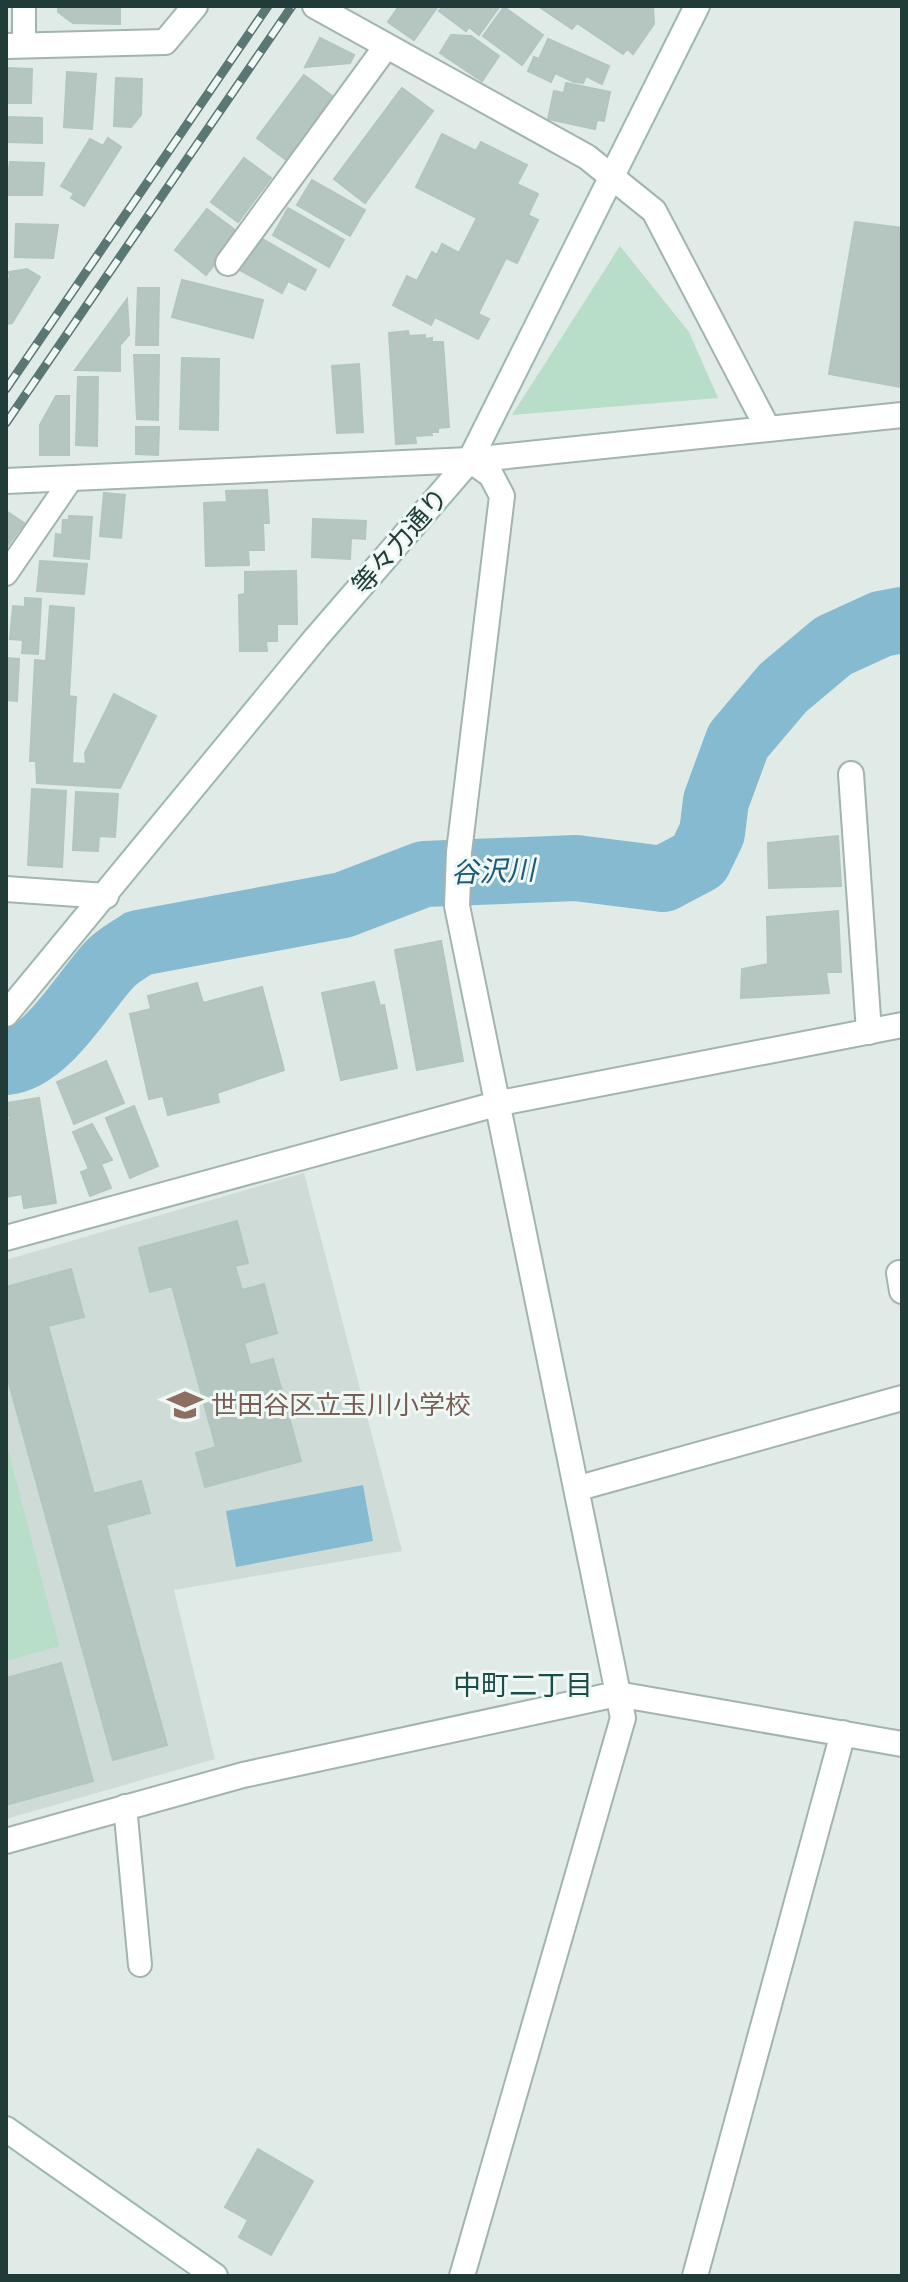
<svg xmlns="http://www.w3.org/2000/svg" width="908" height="2282" font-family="'Public Sans','Noto Sans JP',sans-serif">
<rect width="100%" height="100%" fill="#e0ebe8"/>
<!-- built -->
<path fill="#cedbd7" d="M304,1173L402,1551L174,1590L215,1759L6,1819V1260Z"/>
<!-- green -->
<path fill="#b8ddc8" d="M620,246L689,332L718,398L512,415Z
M6,1442L59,1646L6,1661Z"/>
<!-- water -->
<path fill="#86bad1" d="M363,1485L373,1541L236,1567L226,1511Z"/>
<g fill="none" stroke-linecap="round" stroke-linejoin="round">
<!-- river -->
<path stroke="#86bad1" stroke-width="66" d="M6,1062C46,1059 83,993 109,965C117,956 129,950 139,943L343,905L424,874L576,868L663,879L699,860L712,833L716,801L738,741L783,688L833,646L881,624L902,620"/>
</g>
<!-- building -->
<path fill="#b5c6c1" stroke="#b2c5c0" stroke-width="2" d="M58,6H120V24L73,23L58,12Z
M399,6H438L414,40L388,22Z
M443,6H497L499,7L479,35L469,27L466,31L439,11Z
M538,6H653L654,24L633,54L627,49L623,54L577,23L572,29Z
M504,7L543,35L522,65L483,36Z
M451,35L471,36L499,56L482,81L440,53Z
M320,38L354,55L350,63L305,67Z
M548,39L609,66L602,84L586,76L583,83L574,82L555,73L551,82L528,71L534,57L539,59Z
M6,68L32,69L31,103H6Z
M67,72L96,74L92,129L64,127Z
M304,75L336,99L289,162L257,138Z
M116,78L142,79L141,115L131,127L114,126Z
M566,83L610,92L604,121L597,120L595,129L548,119L554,91L564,93Z
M402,88L433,111L365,203L334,179Z
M6,117L42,118V143L6,142Z
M442,134L476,151L481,142L527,165L517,184L538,194L528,215L538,220L517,263L506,258L478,314L489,319L478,339L435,317L431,325L393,305L407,276L417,281L432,252L437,255L442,244L459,253L477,218L416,187Z
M108,138L121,147L84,206L71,198L74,193L61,186L90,139L103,146Z
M244,158L271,178L238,222L211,202Z
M10,162L44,163L42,195H6V169H9Z
M312,180L365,210L350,236L297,205Z
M288,208L344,240L329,267L273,235Z
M207,209L239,233L206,275L175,250Z
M855,222L902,228L901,387L829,374Z
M16,224L58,225L53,258L15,257Z
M259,237L316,270L305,290L288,281L282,293L240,270Z
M27,269L40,277L12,323L6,324V279L10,278L9,272Z
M182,280L263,300L253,338L172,317Z
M138,288H159L158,345H136Z
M127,299L129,335L120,345V371L75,370Z
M408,331L409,336L425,335V339L432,338V342H443L449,427L438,428V432H431L432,435L415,436L416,443L396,444L389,333Z
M134,355H159L158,420L137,419Z
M182,358L219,359L218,430L180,429Z
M359,364L363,432L337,433L332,366Z
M78,377H98L97,446L76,445Z
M56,396H69V455H40V425Z
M136,427H159L158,455L136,454Z
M267,490L269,523H263L264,550H248L249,565L206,566L204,503L227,502L226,491Z
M104,493L125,495L121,538L100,536Z
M6,511L24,523L6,548Z
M69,516L92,517L89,559L54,556L56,534L62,535L63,520H69Z
M313,519L366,521L365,539L351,538L350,559L312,557Z
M40,561L87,564L84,594L37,591Z
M296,571L297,624H277V641H266L267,651H240L239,595L245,594V572Z
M25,598L41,599L38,654L22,653L23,640L10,639L13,606L25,607Z
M50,606L74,608L69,696L76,697L72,763L86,764L85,753L114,694L156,716L120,788L37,783L36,761H30L35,660L46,661Z
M6,658L19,659L17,701L6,700Z
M32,789L66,791L62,867L28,865Z
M76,792L118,794L115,837L99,836L98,851L73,850Z
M838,836L841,886L769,888L768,843Z
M838,911L841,972H826L829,993L741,998L742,969L768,964L767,917Z
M441,941L463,1061L417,1070L395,950Z
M374,982L380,1006L384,1005L397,1068L341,1080L322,993Z
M197,983L203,1003L262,987L284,1070L217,1093L219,1102L168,1115L163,1096L149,1099L130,1014L151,1009L148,996Z
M106,1061L124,1103L74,1124L57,1082Z
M39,1098L56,1203L24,1208L22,1194L6,1197V1120H10L6,1103Z
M134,1106L158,1166L130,1178L106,1118Z
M92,1124L112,1160L101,1164L111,1188L90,1196L81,1172L89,1169L73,1132Z
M237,1221L248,1263L235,1266L242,1290L264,1284L277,1333L244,1343L250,1365L273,1359L301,1461L205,1487L196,1453L216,1447L172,1286L150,1292L139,1248Z
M71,1269L84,1317L48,1326L94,1494L141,1481L150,1513L106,1525L167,1745L113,1760L6,1372V1287Z
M61,1663L93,1781L6,1805V1678Z
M258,2149L313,2181L271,2255L239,2237L248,2220L225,2207Z"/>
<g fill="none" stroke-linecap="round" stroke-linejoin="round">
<!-- lane casing -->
<g stroke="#a3b3b0" stroke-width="26">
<path id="lane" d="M24,45V6
M6,574L72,478
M125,1806L140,1965"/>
</g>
<!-- street casing -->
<g stroke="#a3b3b0" stroke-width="28">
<path id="street" d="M315,6L587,157L654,211L768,429
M6,46L165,42L195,6
M228,263L385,48
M6,481L470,460L902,415
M851,774L869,1032
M6,889L106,896
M6,1238L500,1103L902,1025
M899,1273L902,1291
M579,1488L902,1398
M6,1841L243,1775L617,1694L902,1744
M462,2276L623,1718L457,906L459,852L502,496L491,475L470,460
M695,2276L843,1733"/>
</g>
<!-- secondary casing -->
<g stroke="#9eb7b2" stroke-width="28">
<path id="secondary" d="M6,1014L316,638L470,460L697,6
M6,2129L215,2276"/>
</g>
<!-- lane -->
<use href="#lane" stroke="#fff" stroke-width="22"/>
<!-- street -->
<use href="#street" stroke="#fff" stroke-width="24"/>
<!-- secondary -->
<use href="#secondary" stroke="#fff" stroke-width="24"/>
<!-- rail casing -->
<g stroke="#5a7774" stroke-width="9">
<path id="rail" d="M6,389L268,6
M6,423L292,6"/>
</g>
<!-- rail -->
<use href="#rail" stroke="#f0f8f5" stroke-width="6" stroke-dasharray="18" stroke-linecap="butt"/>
</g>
<!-- icons -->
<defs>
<g id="school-bare" transform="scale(2.76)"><path d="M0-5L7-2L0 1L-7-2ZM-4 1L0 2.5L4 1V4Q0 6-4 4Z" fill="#8d6e63" stroke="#f0f8f5" stroke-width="2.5" paint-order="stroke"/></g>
</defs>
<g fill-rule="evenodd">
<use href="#school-bare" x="185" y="1405"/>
</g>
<g text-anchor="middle" stroke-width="6" stroke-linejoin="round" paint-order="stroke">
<!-- street labels -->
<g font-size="26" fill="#203b38" stroke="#f0f8f5">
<text transform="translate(400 541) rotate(-49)" y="9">等々力通り</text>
</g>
<!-- education labels -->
<g font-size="26" fill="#785e54" stroke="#f0f8f5" text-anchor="start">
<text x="211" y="1414">世田谷区立玉川小学校</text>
</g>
<!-- water labels -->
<g font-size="28" font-style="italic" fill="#1a5978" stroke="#f0f8f5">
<text transform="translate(493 871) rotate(-2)" y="10">谷沢川</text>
</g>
<!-- neighbourhood labels -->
<g font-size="28" fill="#1c4e49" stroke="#f0f8f5">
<text x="523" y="1695">中町二丁目</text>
</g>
</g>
<!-- border -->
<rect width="908" height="2282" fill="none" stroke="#203b38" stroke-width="16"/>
</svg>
